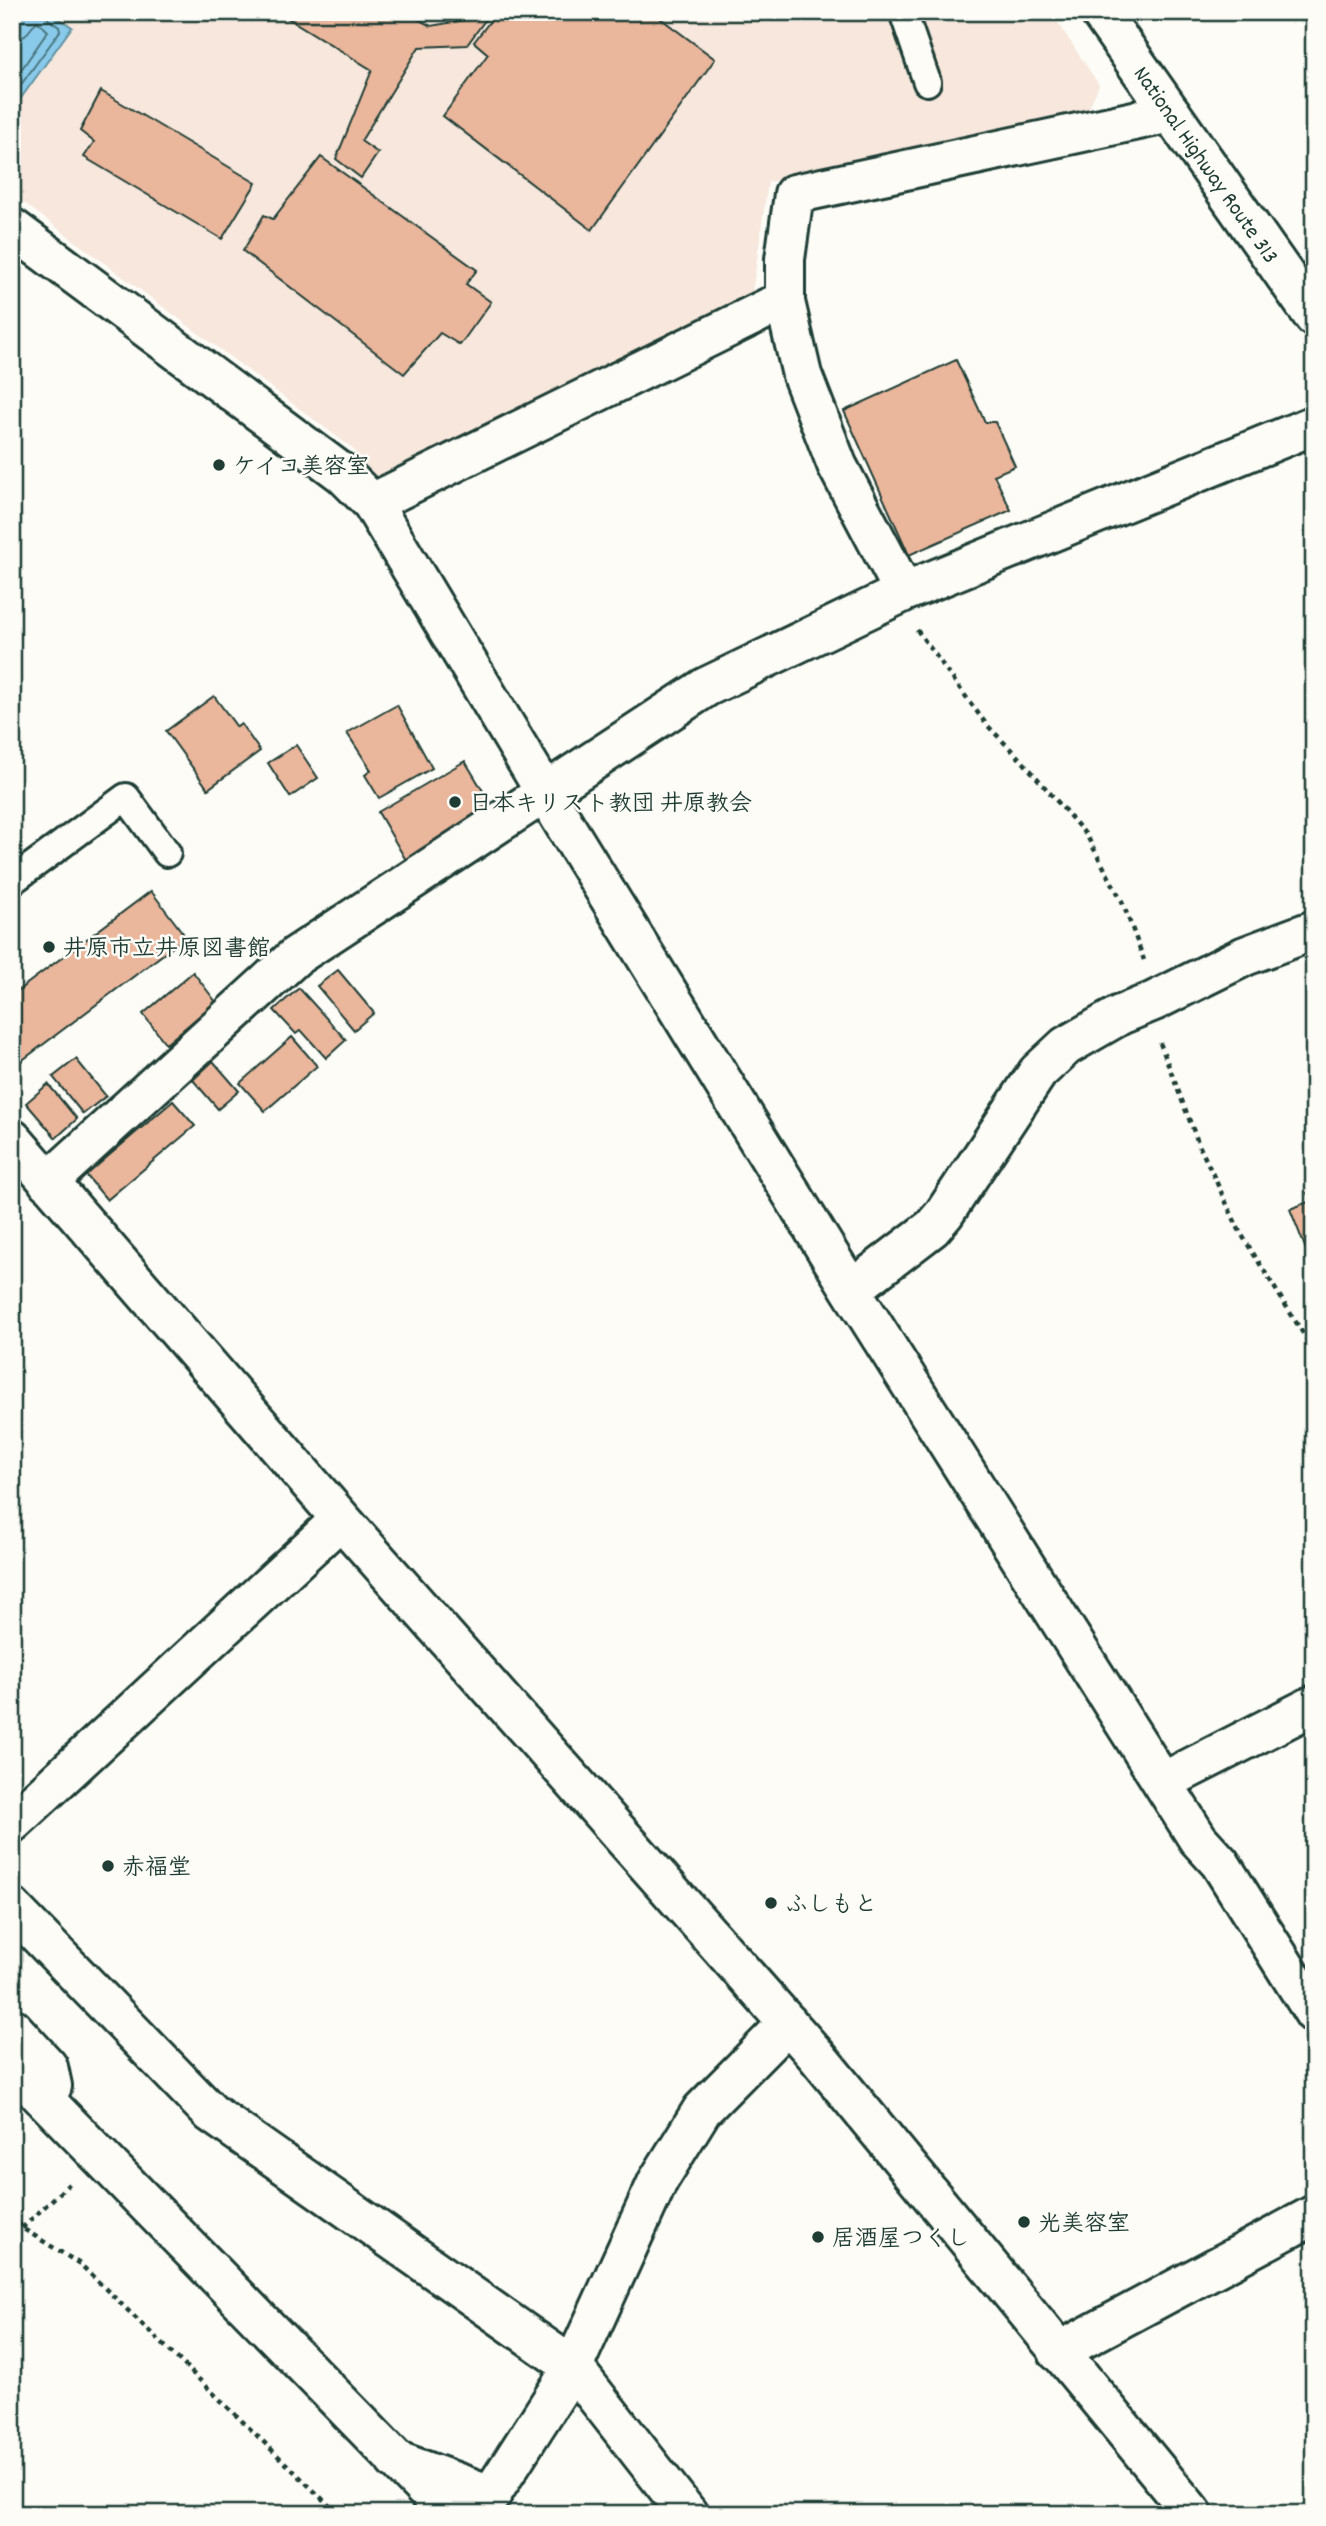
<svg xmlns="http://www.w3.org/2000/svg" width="1326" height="2526" font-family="Dekko,'Klee One',sans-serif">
<rect width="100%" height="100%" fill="#fdfcf7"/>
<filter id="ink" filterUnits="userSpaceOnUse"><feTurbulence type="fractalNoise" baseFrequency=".0143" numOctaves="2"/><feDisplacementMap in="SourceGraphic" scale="14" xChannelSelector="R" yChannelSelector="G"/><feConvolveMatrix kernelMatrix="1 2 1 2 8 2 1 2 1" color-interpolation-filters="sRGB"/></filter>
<g filter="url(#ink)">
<!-- built -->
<path fill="#f7e7dc" d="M12,12H1051L1099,85L1086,115L768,182L752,294L377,479L352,448L12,194Z"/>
<!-- water -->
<path fill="#89caea" stroke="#5f92a1" stroke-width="2" d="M22,12H49L72,27L16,105L12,103V28Z"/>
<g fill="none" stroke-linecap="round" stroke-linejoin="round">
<!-- shore -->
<path stroke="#49757d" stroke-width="2" d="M12,40L25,36L37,21L48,31L12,83
M12,97L60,31L59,27L48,19L47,12"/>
</g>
<!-- building -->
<path fill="#eab69c" stroke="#1f3d34" stroke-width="2" d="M278,12H404L431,26L488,16L467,45L419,47L361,141L378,153L361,178L336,159L372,70Z
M497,12H652L715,59L592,230L443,116L488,54L474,42Z
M101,91L256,183L222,239L84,157L94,142L80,131Z
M321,157L477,270L466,284L491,302L460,345L440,333L404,374L243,251L264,215L273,219Z
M956,360L985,422H995L1015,466L994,475L1011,510L909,555L844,411Z
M214,696L237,727L241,724L260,751L208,789L166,731Z
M397,705L432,768L379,798L365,775L371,770L347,733Z
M296,745L318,778L290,797L268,763Z
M465,761L495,811L407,862L378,812Z
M151,891L186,937L12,1068V995Z
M338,970L374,1013L354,1030L317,986Z
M193,972L216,1002L166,1044L143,1014Z
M299,988L346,1040L326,1058L301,1030L296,1034L274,1010Z
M292,1037L317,1066L265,1111L240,1083Z
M76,1059L106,1096L83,1114L53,1077Z
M213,1061L239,1091L218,1109L193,1080Z
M48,1084L77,1119L56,1138L26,1103Z
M173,1101L195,1126L107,1200L86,1175Z
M1314,1190V1261L1311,1262L1290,1209L1311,1201L1307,1193Z"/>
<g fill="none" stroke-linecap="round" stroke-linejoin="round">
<!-- lane casing -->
<g stroke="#1f3d34" stroke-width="32">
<path id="lane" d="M903,12L927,82
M12,881L126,797L167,853"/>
</g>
<!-- street casing -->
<g stroke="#1f3d34" stroke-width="44">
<path id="street" d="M12,228L343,474L372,503L569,832L851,1290L1198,1839L1220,1863L1314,2013
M372,503L770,307L785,302
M904,592L837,465L802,375L785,302V259L794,194L1171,113
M12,1139L341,1519L816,2055L1193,2514
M48,1182L296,956L706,687L904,592L1314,425
M851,1290L932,1228L944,1214L1038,1072L1066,1046L1120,1015L1154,1001L1245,956L1314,930
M1163,1782L1314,1705
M12,1823L341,1519
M12,1908L211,2113L573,2367L688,2514
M12,2028L48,2067L52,2086
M12,2066L449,2514
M1058,2352L1314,2215
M395,2460L491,2495L573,2367L658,2181L702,2110L788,2023"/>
</g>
<!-- highway casing -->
<g stroke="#1f3d34" stroke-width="44">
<path id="highway" d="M1100,12L1314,317"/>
</g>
<!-- path -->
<path stroke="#1f3d34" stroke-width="4.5" stroke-dasharray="5 5" stroke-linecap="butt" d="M917,630L986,724L1025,764L1087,836L1122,901L1144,960
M1160,1043L1199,1145L1240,1232L1314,1351
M12,2214L22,2228L80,2264L338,2514
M22,2228L70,2183"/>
<!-- lane -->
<use href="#lane" stroke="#fdfcf7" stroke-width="26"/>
<!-- street -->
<use href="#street" stroke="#fdfcf7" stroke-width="38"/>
<!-- highway -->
<use href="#highway" stroke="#fdfcf7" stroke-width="38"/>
</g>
</g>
<!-- markers -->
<g fill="#1f3d34" stroke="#fdfcf7" stroke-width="2.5">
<circle cx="219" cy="465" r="7"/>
<circle cx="455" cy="802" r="7"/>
<circle cx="49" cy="947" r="7"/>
<circle cx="108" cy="1866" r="7"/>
<circle cx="771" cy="1903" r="7"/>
<circle cx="1024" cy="2222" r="7"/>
<circle cx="818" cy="2237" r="7"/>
</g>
<g text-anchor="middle" stroke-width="5" stroke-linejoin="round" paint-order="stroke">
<!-- street labels -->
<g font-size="23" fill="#1f3d34" stroke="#fdfcf7">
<text transform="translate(1207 164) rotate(55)" y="8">National Highway Route 313</text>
</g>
<!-- poi labels -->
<g font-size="23" font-weight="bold" fill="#1f3d34" stroke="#fdfcf7" text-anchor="start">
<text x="233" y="473">ケイコ美容室</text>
<text x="469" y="810">日本キリスト教団 井原教会</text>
<text x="63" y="955">井原市立井原図書館</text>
<text x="122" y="1874">赤福堂</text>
<text x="785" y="1911">ふしもと</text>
<text x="1038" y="2230">光美容室</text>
<text x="832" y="2245">居酒屋つくし</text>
</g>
</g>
<!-- margin -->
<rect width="1326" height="2526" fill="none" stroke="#fdfcf7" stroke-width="42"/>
<rect x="21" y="21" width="1284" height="2484" fill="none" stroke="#1f3d34" stroke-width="2.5" filter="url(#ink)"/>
</svg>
